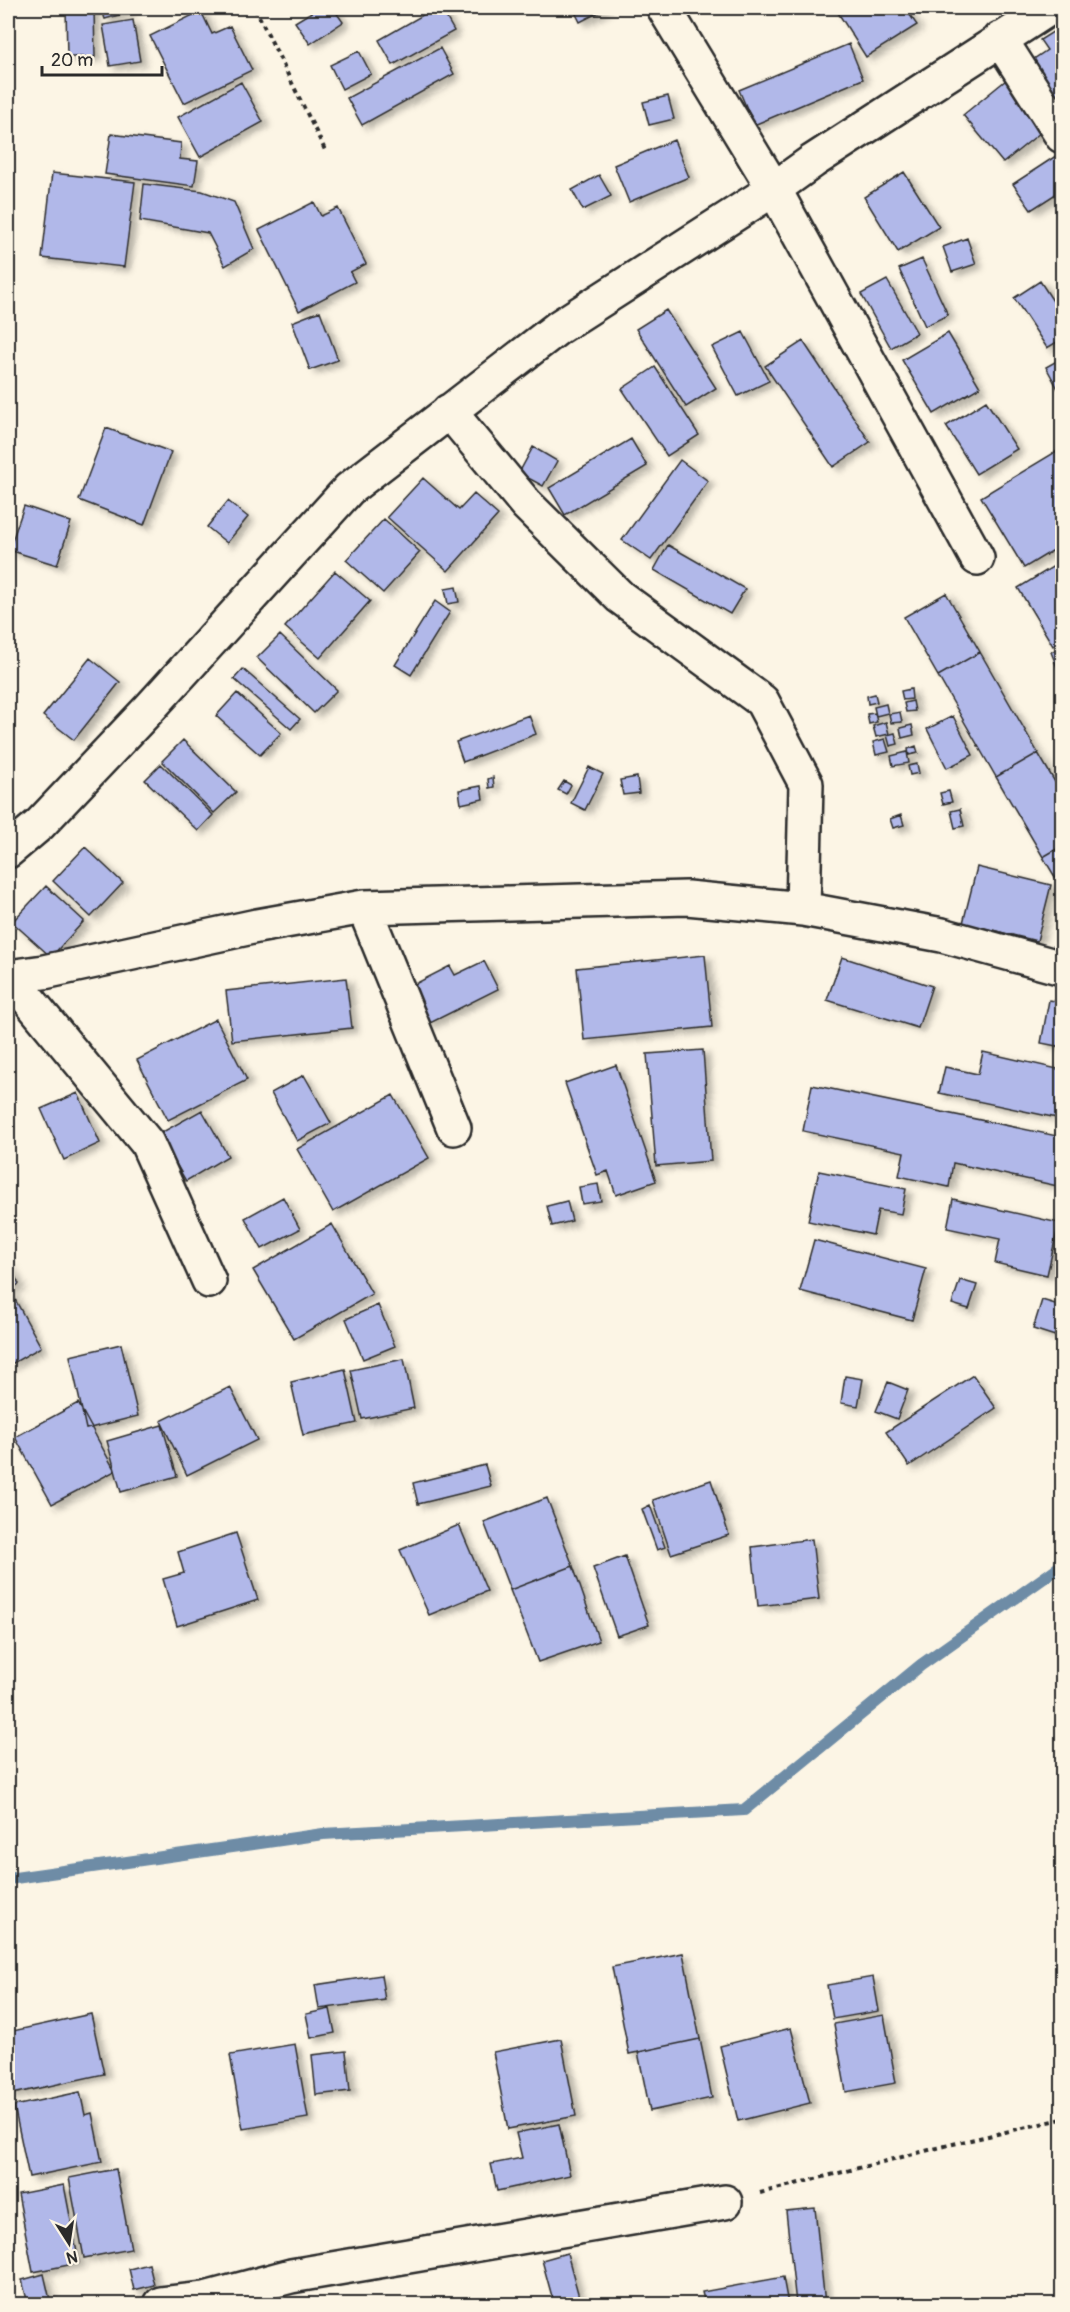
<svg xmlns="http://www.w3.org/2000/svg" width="1070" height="2312" font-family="Pangolin,sans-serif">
<defs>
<filter id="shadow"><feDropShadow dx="6" dy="4" stdDeviation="3" flood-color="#0004"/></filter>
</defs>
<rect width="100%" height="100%" fill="#fcf5e5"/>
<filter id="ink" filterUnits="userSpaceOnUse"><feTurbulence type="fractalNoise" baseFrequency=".0167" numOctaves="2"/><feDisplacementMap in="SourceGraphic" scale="12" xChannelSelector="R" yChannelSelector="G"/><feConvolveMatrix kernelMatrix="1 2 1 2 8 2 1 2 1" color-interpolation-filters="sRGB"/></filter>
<g filter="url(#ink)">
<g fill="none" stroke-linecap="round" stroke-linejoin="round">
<!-- stream -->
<path stroke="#6e8ca6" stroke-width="12" d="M8,1879L323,1834L744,1810L921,1665L1062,1565"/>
</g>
<!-- building -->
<path fill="#b1b8e9" stroke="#2b2b2b" stroke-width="1.5" filter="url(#shadow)" d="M66,8H94L95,57H67Z
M101,8H128L129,12L105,19Z
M318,8H333L343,22L310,44L295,22Z
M435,8H441L454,31L393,65L379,40Z
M573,8H607L580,22Z
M835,8H905L917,25L866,57Z
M201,11L212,34L230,26L252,70L184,103L150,36Z
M133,20L140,61L110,66L103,25Z
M1062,26V124L1022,67L1047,50L1040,40Z
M849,44L863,79L754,125L739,90Z
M440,48L454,74L362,125L347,98Z
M359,51L371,74L342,89L330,65Z
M1011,76L1051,124L1003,163L963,115Z
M241,82L263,122L200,157L178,117Z
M668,96L674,119L649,125L643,102Z
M111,134L181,143L180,159L198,161L194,186L105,174Z
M674,140L689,177L629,202L614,165Z
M1062,152V190L1031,210L1013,184Z
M904,172L939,227L898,252L864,197Z
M52,173L135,182L124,267L42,258Z
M599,175L611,196L583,210L572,190Z
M144,184L202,191L234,202L254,249L225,266L208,233L140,221Z
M314,202L321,216L338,208L366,264L350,272L355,282L299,311L259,230Z
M967,238L976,264L952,272L943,247Z
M922,259L948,315L925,326L899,269Z
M887,280L917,333L891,348L861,294Z
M1040,281L1062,315V339L1047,348L1014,298Z
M666,310L716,388L686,407L636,329Z
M320,311L338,360L310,370L292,322Z
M743,332L769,381L738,396L712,347Z
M948,333L980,387L934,414L902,360Z
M803,341L870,442L833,467L765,366Z
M1062,358V396L1046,367Z
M655,367L699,435L667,456L622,389Z
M986,401L1017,449L976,474L946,426Z
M106,428L171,452L144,525L79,500Z
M631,439L647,466L565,515L549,488Z
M533,447L557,461L543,486L519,473Z
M1062,448V545L1024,568L981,497Z
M680,460L708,481L651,560L622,540Z
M423,478L459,510L474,494L498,515L448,571L387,517Z
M228,501L248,517L227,543L207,527Z
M24,506L71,522L57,565L9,550Z
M384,519L420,552L383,593L346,560Z
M668,545L745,589L730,614L654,570Z
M1062,561V640L1053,646L1018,588Z
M335,571L370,601L320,658L285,627Z
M456,587L459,602L448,604L445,589Z
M946,593L980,652L938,676L904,617Z
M435,601L450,612L411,675L395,665Z
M280,635L337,690L314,713L257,658Z
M1062,647V680L1051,652Z
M980,652L1038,753L996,777L938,676Z
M90,658L120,682L74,740L43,716Z
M243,669L300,719L291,729L234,679Z
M911,689L912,699L903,700L901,691Z
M237,693L281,733L260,755L216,716Z
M875,694L877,702L868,704L867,696Z
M913,701L915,711L906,712L904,703Z
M886,704L888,713L876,716L874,707Z
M900,712L902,722L891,723L889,714Z
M875,713L877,722L869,724L867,714Z
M529,715L536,734L463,762L456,742Z
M953,716L973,755L947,768L927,729Z
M886,722L889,734L876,737L873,726Z
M912,725L914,735L902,738L900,728Z
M895,733L898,744L890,746L887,735Z
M885,739L889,752L876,755L873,742Z
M183,740L236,792L214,813L162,761Z
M916,746L918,753L909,755L908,749Z
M907,752L909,763L893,766L891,756Z
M1038,753L1062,794V846L1043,857L996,777Z
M161,764L213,815L198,831L145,780Z
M917,764L919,773L910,775L908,766Z
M589,767L603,774L585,810L571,803Z
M493,777L494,787L489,788L488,779Z
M637,777L639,793L623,795L620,780Z
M564,781L571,785L566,794L558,790Z
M481,786L483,799L461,804L459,790Z
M949,791L952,802L943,804L940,793Z
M960,809L964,826L955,828L951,811Z
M901,815L904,825L893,828L890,819Z
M1062,846V880L1058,882L1043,857Z
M85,847L123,883L91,917L53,881Z
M977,867L1051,885L1037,941L963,923Z
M46,886L84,921L51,957L12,922Z
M705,955L712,1027L584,1040L577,968Z
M842,957L932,986L918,1028L827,1000Z
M484,961L498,989L428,1024L409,987L450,966L455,975Z
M346,978L352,1028L232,1041L226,991Z
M1049,1000L1062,1002V1047L1041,1043Z
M216,1019L247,1080L168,1120L137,1060Z
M703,1050L711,1161L656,1166L647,1054Z
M983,1052L1062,1070V1119L939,1093L945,1067L978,1074Z
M616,1065L656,1181L616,1195L608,1171L597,1175L565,1083Z
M304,1075L331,1123L297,1141L271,1093Z
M812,1085L1062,1137V1187L953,1163L949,1187L899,1176L904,1152L803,1131Z
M78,1093L100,1143L64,1160L41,1109Z
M393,1095L429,1158L333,1212L297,1149Z
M202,1110L228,1156L186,1181L159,1134Z
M819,1171L906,1189L901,1214L878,1210L873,1235L808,1221Z
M598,1184L601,1201L582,1204L579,1187Z
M283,1197L300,1229L262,1249L245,1218Z
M953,1199L1059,1223L1047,1275L995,1263L1000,1239L947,1228Z
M567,1201L572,1221L552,1226L547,1206Z
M332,1224L372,1294L294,1339L253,1270Z
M814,1240L926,1269L912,1320L800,1291Z
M1062,1251V1273L1055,1271Z
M8,1263L19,1284L10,1290L41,1347L8,1366Z
M960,1280L977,1285L969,1309L952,1304Z
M1042,1300L1062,1306L1055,1336L1033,1329Z
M378,1305L395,1346L363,1359L346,1319Z
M121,1344L138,1416L86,1429L70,1356Z
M404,1359L414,1408L362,1419L351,1370Z
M345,1369L357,1423L303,1435L291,1382Z
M973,1375L996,1408L909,1466L886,1432Z
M845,1376L863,1379L858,1406L841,1403Z
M888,1382L908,1390L897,1419L876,1411Z
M230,1387L257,1440L187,1475L161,1421Z
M78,1403L115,1471L52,1504L15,1437Z
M162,1425L177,1476L121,1492L107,1441Z
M485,1465L491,1486L418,1504L413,1483Z
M711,1480L729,1535L671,1554L653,1500Z
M547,1498L573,1566L510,1590L484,1522Z
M650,1505L665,1547L657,1550L642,1509Z
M459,1525L487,1591L429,1615L400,1550Z
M236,1533L258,1600L177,1626L163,1579L184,1573L178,1552Z
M812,1539L819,1599L758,1606L752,1547Z
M625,1556L649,1625L617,1636L593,1568Z
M573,1566L599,1641L538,1662L510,1590Z
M683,1953L700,2039L629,2054L612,1967Z
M381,1975L385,2000L319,2009L315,1985Z
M873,1977L879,2011L833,2019L827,1985Z
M330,2009L335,2033L311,2038L306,2014Z
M91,2014L104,2074L8,2095V2032Z
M884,2015L896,2083L846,2092L834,2024Z
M791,2028L810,2103L738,2121L720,2046Z
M561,2039L576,2116L508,2129L493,2052Z
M700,2039L712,2098L650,2111L638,2052Z
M295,2044L308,2118L243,2129L230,2055Z
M346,2051L350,2091L316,2095L312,2055Z
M80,2092L85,2115L92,2113L102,2162L29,2177L14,2106Z
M559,2124L570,2175L497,2191L491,2164L522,2158L516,2133Z
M116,2169L131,2249L84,2258L69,2178Z
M64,2185L79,2263L33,2272L18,2194Z
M815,2208L825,2304H796L786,2211Z
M567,2253L581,2304H554L542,2260Z
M149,2264L154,2285L134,2290L129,2269Z
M44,2274L50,2300L28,2304L22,2280Z
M783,2277L788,2304H705L702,2292Z
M450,2298L451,2304H424Z"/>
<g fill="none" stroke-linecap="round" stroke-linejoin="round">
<!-- minor casing -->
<g stroke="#2b2b2b" stroke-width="38">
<path id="minor" d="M664,8L774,189L977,558
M1000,39L1062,136
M449,411L526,504L620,597L762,701L806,784L803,909
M8,851L40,824L149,709L349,489L559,327L774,189L813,161L1050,8
M364,907L454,1128
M8,977L44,972L257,926L364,907L687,898L803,909L942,935L1062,968
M10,977L147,1143L209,1281
M161,2304L205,2299
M205,2304V2299L291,2276L725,2202"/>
</g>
<!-- path -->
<path stroke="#2b2b2b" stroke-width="4" stroke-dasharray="4.5 4.5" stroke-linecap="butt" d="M255,8L325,150
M760,2193L953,2144L1062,2119"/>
<!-- minor -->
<use href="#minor" stroke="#fcf5e5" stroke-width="33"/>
</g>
</g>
<!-- margin -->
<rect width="1070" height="2312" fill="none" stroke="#fcf5e5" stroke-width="30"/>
<rect x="15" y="15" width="1040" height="2282" fill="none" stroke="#2b2b2b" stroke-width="2" filter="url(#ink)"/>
<!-- north arrow -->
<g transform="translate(69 2243) rotate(168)" stroke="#fcf5e5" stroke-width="4.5" paint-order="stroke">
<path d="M0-4.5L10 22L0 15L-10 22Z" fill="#2b2b2b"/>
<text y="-9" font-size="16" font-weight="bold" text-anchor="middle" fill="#2b2b2b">N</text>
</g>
<!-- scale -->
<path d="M42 66v9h120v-9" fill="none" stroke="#2b2b2b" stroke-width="3"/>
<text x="51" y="66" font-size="18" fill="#2b2b2b" stroke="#fcf5e5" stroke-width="4.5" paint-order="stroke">20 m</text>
</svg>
